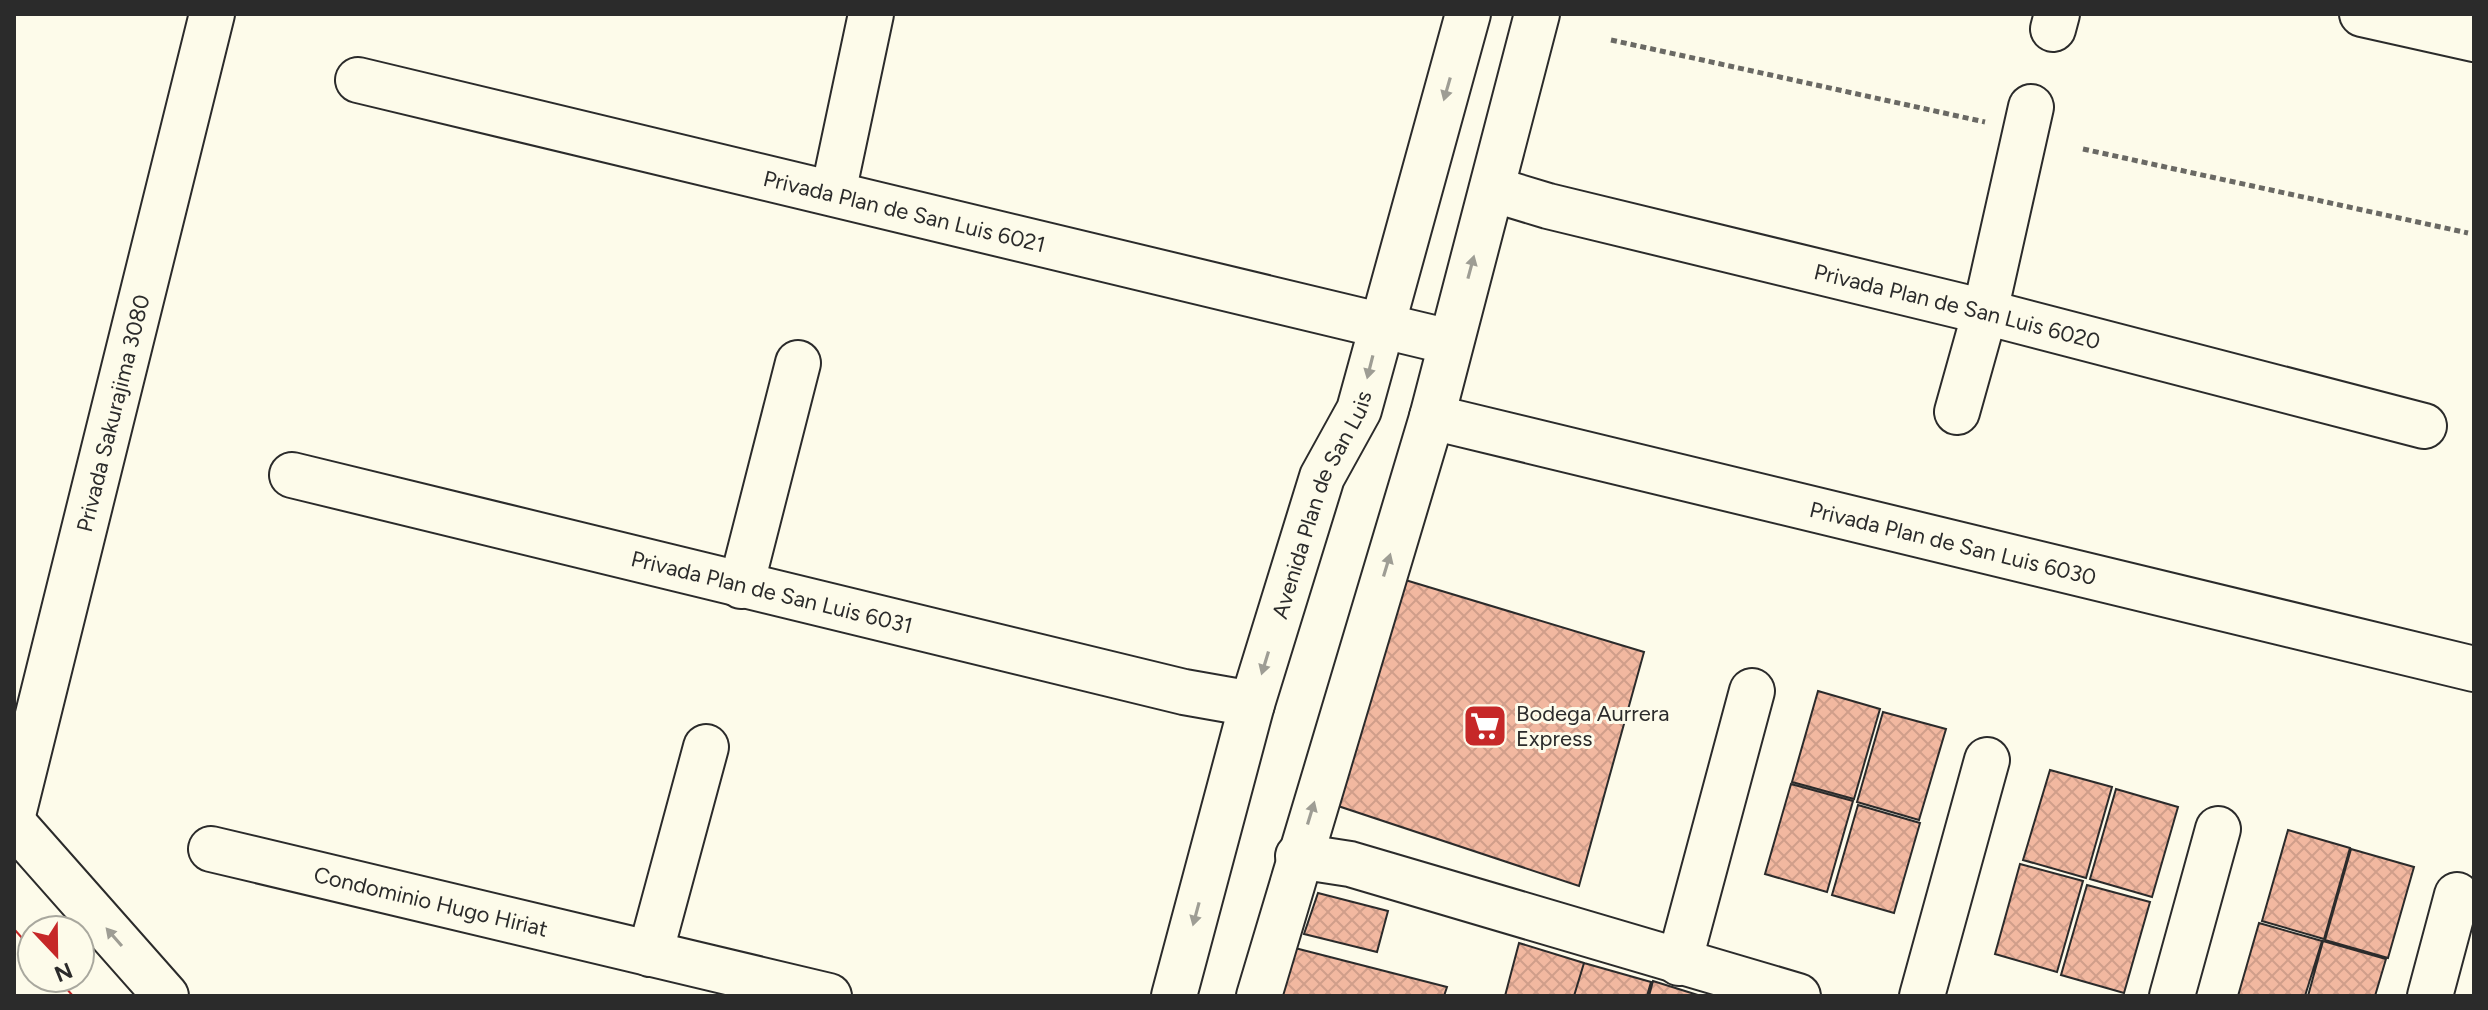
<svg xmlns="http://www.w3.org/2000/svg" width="2488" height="1010" font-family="Figtree,sans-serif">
<defs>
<pattern id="building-cross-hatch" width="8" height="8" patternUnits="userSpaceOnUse" patternTransform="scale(2)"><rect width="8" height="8" fill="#f2b8a0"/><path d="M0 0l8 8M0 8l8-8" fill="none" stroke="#d09e8a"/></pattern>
</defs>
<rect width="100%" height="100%" fill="#fdfbea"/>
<!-- building -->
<path fill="url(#building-cross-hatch)" stroke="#2b2b2b" stroke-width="2" d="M1392,576L1644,652L1579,886L1323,801Z
M1818,691L1880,709L1854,799L1792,782Z
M1883,712L1946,729L1919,820L1857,802Z
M2050,770L2112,787L2086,878L2023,860Z
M1791,784L1853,801L1827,892L1765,874Z
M2116,789L2178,807L2152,897L2090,879Z
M1858,805L1920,823L1894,913L1832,895Z
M2288,830L2350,848L2324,939L2262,921Z
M2351,849L2414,867L2388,958L2325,940Z
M2020,864L2083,881L2057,972L1995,954Z
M2087,885L2150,902L2124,993L2061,975Z
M1318,893L1388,911L1377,952L1304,934Z
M2259,923L2322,941L2305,996H2238Z
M2323,941L2386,959L2375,996H2308Z
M1519,943L1584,963L1574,996H1505Z
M1291,947L1447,987L1444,996H1279Z
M1584,963L1651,982L1647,996H1574Z
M1653,981L1701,996H1649Z"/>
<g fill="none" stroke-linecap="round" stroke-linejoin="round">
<!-- minor casing -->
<g stroke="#2b2b2b" stroke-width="48">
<g id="minor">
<path d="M2362,14L2474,39"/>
<path d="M2053,29L2057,14"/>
<path id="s1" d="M358,80L1450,342"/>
<path id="s2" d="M1492,189L1548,206L1985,312L2424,426"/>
<path d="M833,193L871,14"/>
<path d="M1957,412L1985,312L2031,107"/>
<path id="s3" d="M1432,417L2474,669"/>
<path id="s4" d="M292,475L1184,692L1252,704"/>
<path d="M741,586L798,363"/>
<path id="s5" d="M14,811L212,14"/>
<path d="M14,824L166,996"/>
<path id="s6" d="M211,849L829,996"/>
<path d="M1298,856L1350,864L1798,996"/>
<path d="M650,954L706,747"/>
<path d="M1679,963L1752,691"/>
<path id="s7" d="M1174,996L1252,704L1322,477L1359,410L1468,14"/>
<path d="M1259,996L1432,417L1537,14"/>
<path d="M1922,996L1987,760"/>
<path d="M2172,996L2218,829"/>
<path d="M2430,996L2457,895"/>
</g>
</g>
<!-- path -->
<path stroke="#6a6964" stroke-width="5" stroke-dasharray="6 4" stroke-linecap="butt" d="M1611,40L1985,122
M2083,149L2468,233"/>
<!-- minor -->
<use href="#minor" stroke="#fdfbea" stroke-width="44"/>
<!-- power -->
<path stroke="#c62828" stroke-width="2" stroke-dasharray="28 6 4 6" stroke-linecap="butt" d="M14,929L32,949
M57,978L73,996"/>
</g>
<!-- one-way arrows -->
<defs><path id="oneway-solid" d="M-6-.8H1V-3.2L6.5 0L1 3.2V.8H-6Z" transform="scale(2)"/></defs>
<g fill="#9e9d94">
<use href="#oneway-solid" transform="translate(1447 89) rotate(106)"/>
<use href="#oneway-solid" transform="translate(1471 267) rotate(-75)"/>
<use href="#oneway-solid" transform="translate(1370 367) rotate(104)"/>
<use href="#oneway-solid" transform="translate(1387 565) rotate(-73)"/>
<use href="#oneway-solid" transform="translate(1265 663) rotate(107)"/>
<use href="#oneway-solid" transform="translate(1311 813) rotate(-73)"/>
<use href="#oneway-solid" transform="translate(1196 914) rotate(105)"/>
<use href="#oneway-solid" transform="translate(114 937) rotate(-131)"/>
</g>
<!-- icons -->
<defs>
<g id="supermarket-square" transform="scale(2.3)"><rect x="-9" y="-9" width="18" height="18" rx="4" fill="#c62828" stroke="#fdfbea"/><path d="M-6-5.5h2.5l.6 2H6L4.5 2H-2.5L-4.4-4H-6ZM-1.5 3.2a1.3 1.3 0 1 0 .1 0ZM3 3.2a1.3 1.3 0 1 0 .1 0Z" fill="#fff"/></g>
</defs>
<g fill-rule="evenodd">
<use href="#supermarket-square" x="1485" y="726"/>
</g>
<g text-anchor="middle" stroke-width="6" stroke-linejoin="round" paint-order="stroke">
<!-- street labels -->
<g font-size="22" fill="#2b2b2b" stroke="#fdfbea">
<text dy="8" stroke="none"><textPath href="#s1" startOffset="562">Privada Plan de San Luis 6021</textPath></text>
<text dy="8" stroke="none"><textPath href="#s2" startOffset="480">Privada Plan de San Luis 6020</textPath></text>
<text dy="8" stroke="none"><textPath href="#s5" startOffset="410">Privada Sakurajima 3080</textPath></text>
<text dy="8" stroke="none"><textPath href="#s7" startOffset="514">Avenida Plan de San Luis</textPath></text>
<text dy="8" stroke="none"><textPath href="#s3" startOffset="536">Privada Plan de San Luis 6030</textPath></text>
<text dy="8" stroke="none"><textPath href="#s4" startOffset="494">Privada Plan de San Luis 6031</textPath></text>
<text dy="8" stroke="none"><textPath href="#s6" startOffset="226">Condominio Hugo Hiriat</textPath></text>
</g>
<!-- poi labels -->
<g font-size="22" fill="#2b2b2b" stroke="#fdfbea" text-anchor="start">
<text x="1516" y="721">Bodega Aurrera<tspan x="1516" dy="25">Express</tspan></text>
</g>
</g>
<!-- border -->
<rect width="2488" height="1010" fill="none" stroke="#2b2b2b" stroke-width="32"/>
<!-- north arrow -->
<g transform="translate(56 954) rotate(158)"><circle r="38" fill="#fdfbea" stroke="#a9a89e" stroke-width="2"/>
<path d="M0-6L14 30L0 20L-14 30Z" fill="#c62828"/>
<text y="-12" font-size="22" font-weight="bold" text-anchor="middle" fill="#2b2b2b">N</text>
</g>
</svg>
